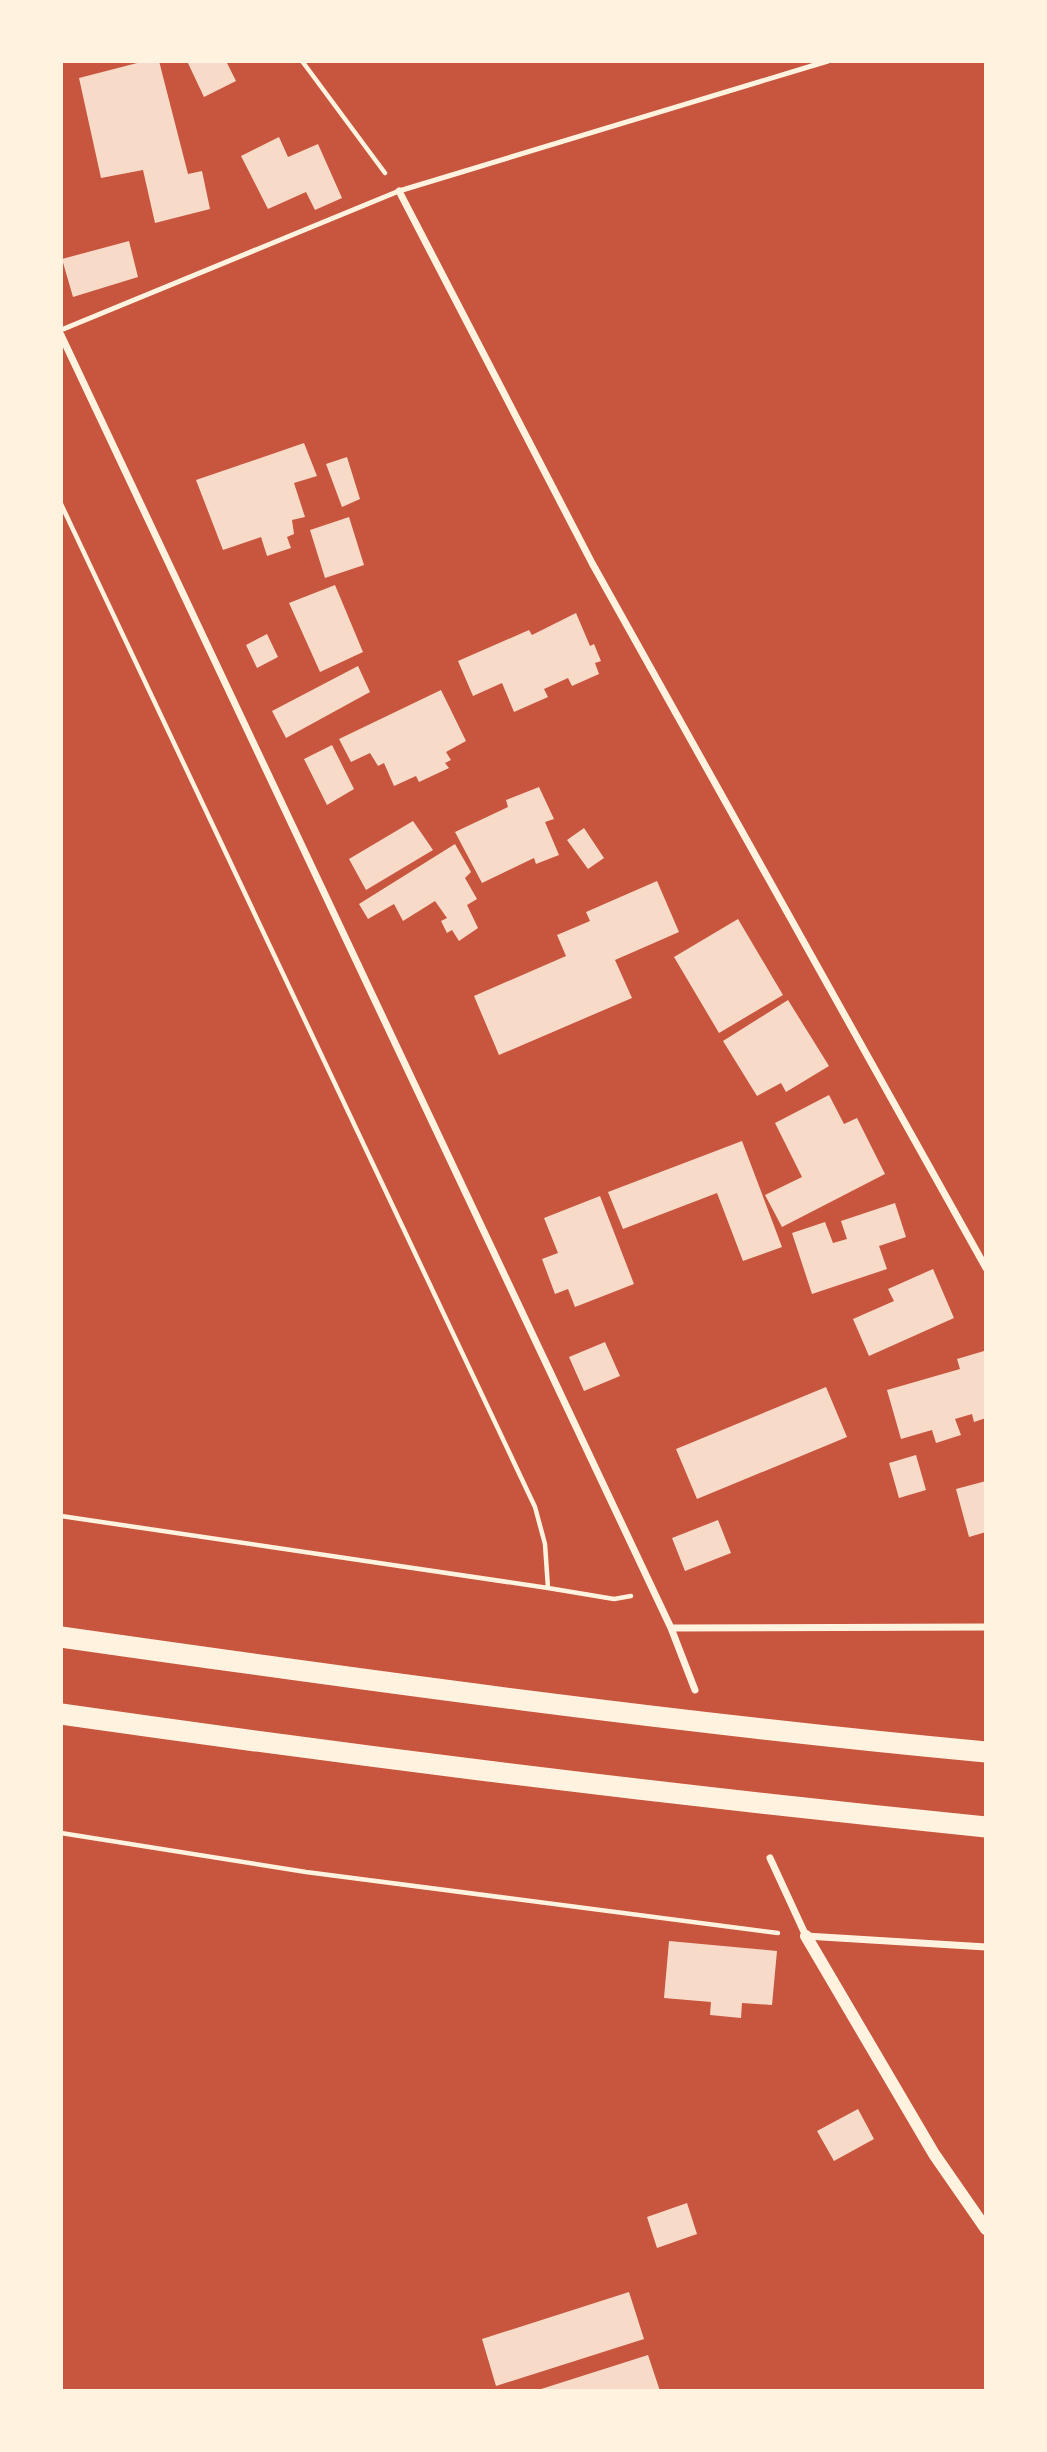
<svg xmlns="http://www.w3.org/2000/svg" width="1047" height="2452" font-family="'Zilla Slab',serif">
<rect width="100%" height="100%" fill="#c8553d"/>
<!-- building -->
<path fill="#f7dbc8" d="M145,61H159L188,174L202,171L210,209L155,223L143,170L101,178L79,78Z
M187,61H226L236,81L204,97Z
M279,137L288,157L318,144L342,198L315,210L306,192L268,209L241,156Z
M129,241L138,277L73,297L62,259Z
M304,443L317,476L294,483L305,517L292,520L294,534L287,537L291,548L267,556L261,537L223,550L196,480Z
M347,457L360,499L342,507L326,464Z
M349,517L364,565L325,578L310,530Z
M335,585L363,652L320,672L289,603Z
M576,613L590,646L594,644L601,661L595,663L599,674L572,686L568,678L544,689L548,697L514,712L502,683L473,696L458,661L529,630L532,635Z
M267,634L278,657L257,668L246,645Z
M358,666L370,692L286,738L272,711Z
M441,690L466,741L446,752L451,760L445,763L449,768L419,782L416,776L394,786L384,763L378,766L370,753L351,762L339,739Z
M332,745L354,789L327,805L304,759Z
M539,787L554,819L545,822L559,855L536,864L534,858L482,883L455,832L508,807L506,800Z
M413,821L433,850L366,890L349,859Z
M584,828L604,858L588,869L567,840Z
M455,844L471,872L465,878L477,899L467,905L478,928L459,941L452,930L447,933L441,921L447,918L435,901L403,921L394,904L368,919L359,904Z
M657,881L679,932L615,960L632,998L499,1055L474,996L566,956L557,935L590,921L586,912Z
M738,919L783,995L719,1033L674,957Z
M788,1000L829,1066L786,1092L781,1083L757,1096L723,1041Z
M829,1095L844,1124L857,1118L885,1174L782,1227L765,1195L802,1177L775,1123Z
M742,1141L782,1247L743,1261L717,1193L623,1229L608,1192Z
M600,1196L634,1284L575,1307L568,1289L555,1294L542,1259L558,1253L544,1218Z
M895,1203L906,1237L879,1246L887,1269L812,1294L792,1233L825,1222L833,1243L847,1239L841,1221Z
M933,1269L954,1318L869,1356L853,1319L894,1301L888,1289Z
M605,1342L620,1376L584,1391L569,1357Z
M984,1351L986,1418L974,1422L972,1414L955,1419L961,1435L936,1443L932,1430L901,1439L887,1390L960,1369L957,1359Z
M826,1387L847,1437L697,1499L676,1449Z
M916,1455L926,1490L899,1498L889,1463Z
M986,1481V1532L969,1537L956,1489Z
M718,1520L731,1553L685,1571L672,1538Z
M669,1941L777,1951L772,2005L742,2003L741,2018L710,2015L711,2002L664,1998Z
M858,2109L874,2139L834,2161L817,2131Z
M687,2203L697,2234L657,2248L647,2217Z
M629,2292L644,2339L496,2386L482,2339Z
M648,2355L660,2391H538V2390Z"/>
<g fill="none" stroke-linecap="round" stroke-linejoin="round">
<!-- path -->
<path stroke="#fff3e0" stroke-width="4.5" d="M302,61L385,173
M61,504L535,1507L545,1544L548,1588
M61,1516L548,1588L614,1599L631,1596
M61,1833L306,1872L778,1933"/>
<!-- service -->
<path stroke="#fff3e0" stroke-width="5" d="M61,330L399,191L828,61"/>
<!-- minor -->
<path stroke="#fff3e0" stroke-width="7" d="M399,191L592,563L986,1268
M61,335L671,1628L695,1690
M671,1628L986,1627
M770,1858L806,1936L986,1947"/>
<!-- tertiary -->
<path stroke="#fff3e0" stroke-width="12" d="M806,1936L934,2154L986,2229"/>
<!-- motorway -->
<path stroke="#fff3e0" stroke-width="21" d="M61,1637C369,1681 676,1723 986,1752
M61,1714C369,1758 677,1796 986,1827"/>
</g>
<!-- border -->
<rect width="1047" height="2452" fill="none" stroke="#fff3e0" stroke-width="126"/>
</svg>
